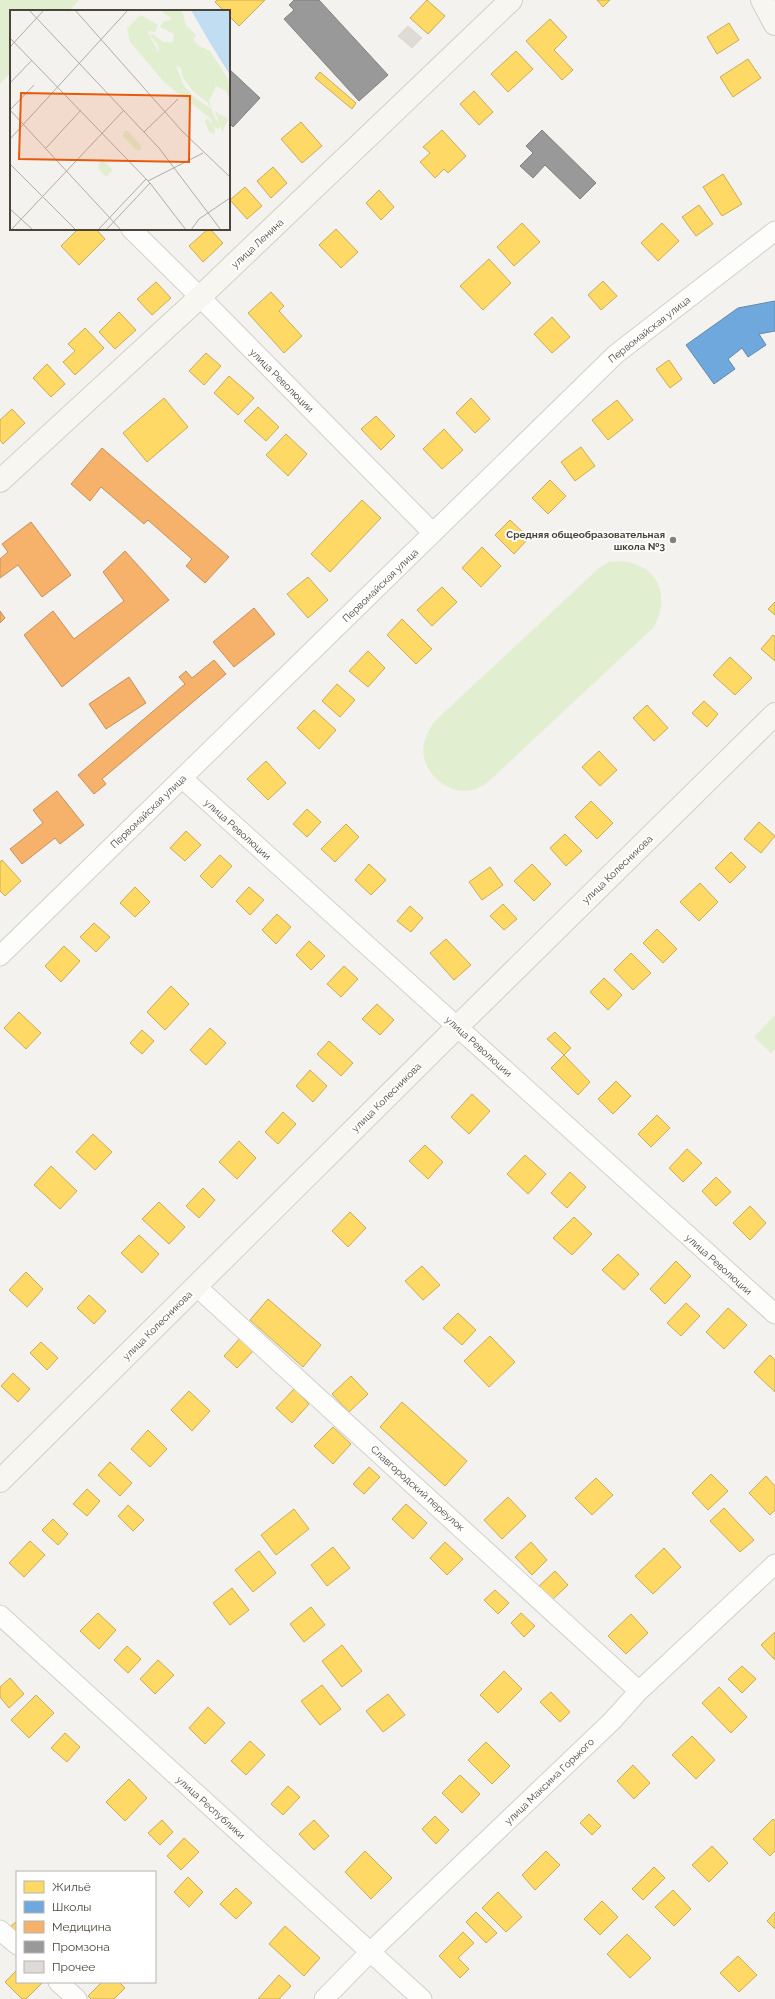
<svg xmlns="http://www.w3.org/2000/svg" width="775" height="1999" font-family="Raleway,sans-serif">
<rect width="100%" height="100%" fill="#f4f2ee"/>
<!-- green -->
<path fill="#e1eecf" d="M0,0H79L69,11H11V72L0,84Z
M621,561C658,565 671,595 654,627L488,782C481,787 474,791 465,791C441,791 419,767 424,743C426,735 430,729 433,723L599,568L609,562Z
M775,1015V1049L771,1053L754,1037Z"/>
<!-- homes -->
<path fill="#ffd966" stroke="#c9ac58" d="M217,0H265L239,26L229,16V11H224L215,2Z
M427,0L445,16L428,34L410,18Z
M597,0H610L603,7Z
M550,19L567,37L554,50L573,70L562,80L526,41Z
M729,23L739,40L717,54L707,37Z
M516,51L533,69L508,92L491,74Z
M748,59L761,78L733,97L720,77Z
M320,72L356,103L352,109L315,78Z
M474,91L493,112L479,125L460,104Z
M301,122L322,146L302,163L281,139Z
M442,130L466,156L448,173L444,169L435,178L420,162L430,153L423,147Z
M273,167L287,183L271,198L257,181Z
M723,174L742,204L722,216L703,187Z
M245,187L262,206L247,219L230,200Z
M379,190L394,207L381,220L366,203Z
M699,205L713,224L696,236L682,217Z
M522,223L540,242L514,266L497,247Z
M662,223L679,241L658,261L641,243Z
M78,229H96L105,239L79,265L61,246Z
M208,229H210L223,243L203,262L189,246Z
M336,229L358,252L341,268L319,245Z
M489,259L511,283L483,310L460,286Z
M603,281L617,296L601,310L588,295Z
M156,282L171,298L152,315L137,299Z
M271,292L284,306L279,311L302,336L284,353L248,313Z
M119,312L136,330L115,349L99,332Z
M552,317L570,337L552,353L534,334Z
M85,328L104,348L75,375L63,362L75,351L68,344Z
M206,353L221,366L204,385L189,371Z
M669,360L682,379L670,388L656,369Z
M47,364L65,384L51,397L33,378Z
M229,376L254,398L238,415L214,393Z
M164,398L188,427L147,462L123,433Z
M471,398L490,419L475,433L456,413Z
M617,400L633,420L608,440L592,420Z
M258,407L279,427L266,441L244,421Z
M12,409L25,423L3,444L0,440V420Z
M376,416L395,436L381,450L361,429Z
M444,429L463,450L442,469L423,449Z
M286,434L307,454L288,476L266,455Z
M581,447L595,466L575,481L561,462Z
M550,480L566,496L548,514L532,498Z
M362,500L381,518L330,572L311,554Z
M510,520L529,538L514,554L495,535Z
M482,547L501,566L481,587L462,568Z
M308,577L328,600L308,618L287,594Z
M442,587L457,602L432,626L417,610Z
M775,602V615L768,609Z
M402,619L432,649L416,664L387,635Z
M773,635L775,636V661L761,649Z
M368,651L385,668L368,687L349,671Z
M730,657L752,678L735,695L713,675Z
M337,684L355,700L340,717L322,701Z
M704,701L718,714L707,727L692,713Z
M647,705L668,728L654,741L633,718Z
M314,710L336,730L319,749L297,728Z
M599,751L617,770L600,786L582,767Z
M266,761L286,783L268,800L247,779Z
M591,801L613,823L597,839L575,817Z
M307,809L321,822L307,837L293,824Z
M759,822L775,836L761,853L744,839Z
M346,824L359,837L335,862L321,849Z
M186,831L201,845L185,861L170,848Z
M565,834L582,851L566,866L550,848Z
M731,852L746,867L730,883L715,868Z
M220,855L232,866L212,888L200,876Z
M2,860L21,881L5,896L0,891V862Z
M369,864L386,880L371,895L355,880Z
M532,864L551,884L534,901L514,881Z
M490,867L503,885L482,900L469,882Z
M700,883L718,902L699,921L680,902Z
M135,887L150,902L135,917L120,903Z
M249,887L264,900L250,915L236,901Z
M503,904L517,919L504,930L490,916Z
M410,906L423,918L411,932L397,921Z
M277,914L291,927L276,944L262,930Z
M94,923L110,937L96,952L80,937Z
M657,929L677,949L663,963L643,943Z
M446,939L471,965L454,980L430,953Z
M309,941L325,956L311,970L296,955Z
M64,946L80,961L61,982L45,966Z
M631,953L651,973L633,990L614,970Z
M344,966L358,979L341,997L327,984Z
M604,978L622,995L608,1010L590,992Z
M171,986L189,1004L165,1030L147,1012Z
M377,1004L394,1020L380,1035L362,1019Z
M19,1012L41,1033L26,1049L4,1028Z
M210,1028L226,1043L206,1065L190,1050Z
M142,1030L154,1041L142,1054L130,1043Z
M555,1032L571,1048L564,1055L547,1039Z
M329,1041L353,1063L341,1076L317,1054Z
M564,1055L590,1082L578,1095L551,1068Z
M310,1070L327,1086L313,1102L296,1086Z
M616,1081L631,1096L613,1114L598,1099Z
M472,1094L490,1111L469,1134L451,1117Z
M283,1112L296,1124L278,1144L265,1132Z
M657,1115L670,1128L651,1147L638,1134Z
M93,1134L112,1152L95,1170L76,1152Z
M239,1141L256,1158L237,1179L219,1162Z
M425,1145L443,1162L428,1179L409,1161Z
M687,1149L702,1163L683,1182L669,1168Z
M525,1155L546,1174L528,1194L507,1174Z
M51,1166L77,1191L60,1209L34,1185Z
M570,1172L586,1187L567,1208L551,1193Z
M716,1177L731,1192L716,1206L702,1191Z
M203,1188L215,1200L199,1218L186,1206Z
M159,1202L185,1227L169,1244L142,1219Z
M750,1206L766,1223L750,1240L733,1223Z
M350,1212L366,1228L348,1247L332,1231Z
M574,1217L592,1234L572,1255L553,1238Z
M139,1235L159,1254L142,1273L121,1253Z
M618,1254L639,1274L624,1290L602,1270Z
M676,1261L691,1276L665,1304L650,1289Z
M422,1266L440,1285L423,1300L405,1281Z
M26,1272L43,1289L27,1307L9,1290Z
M89,1295L106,1311L94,1324L77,1308Z
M268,1299L321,1345L303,1367L250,1320Z
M686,1303L700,1316L681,1336L667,1323Z
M728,1308L747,1325L724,1349L706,1332Z
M458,1313L476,1330L462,1345L443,1328Z
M242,1336L255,1349L237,1368L224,1356Z
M490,1336L515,1362L489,1387L464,1361Z
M41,1342L58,1358L47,1370L30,1353Z
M770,1355L775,1360V1392L754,1372Z
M13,1373L30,1389L18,1402L1,1386Z
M351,1376L368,1394L349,1412L332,1394Z
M294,1389L309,1404L292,1423L276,1408Z
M189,1391L210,1411L192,1431L171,1410Z
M402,1402L467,1461L445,1486L380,1427Z
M333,1427L351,1444L333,1464L314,1446Z
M148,1430L167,1449L150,1467L131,1449Z
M110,1462L132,1483L120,1496L98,1475Z
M369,1467L380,1477L364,1494L353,1484Z
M711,1474L728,1491L708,1510L692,1493Z
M766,1476L775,1486V1510L770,1515L749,1493Z
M596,1478L613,1495L592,1515L575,1498Z
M87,1489L100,1501L87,1516L73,1504Z
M508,1497L526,1516L502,1539L484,1520Z
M406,1504L427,1523L413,1539L392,1519Z
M128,1505L144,1520L133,1531L118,1516Z
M724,1508L754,1540L740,1552L710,1521Z
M294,1509L309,1529L276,1555L261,1535Z
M53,1519L68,1534L58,1545L42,1530Z
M30,1541L45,1555L24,1577L9,1563Z
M445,1542L463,1559L447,1575L430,1558Z
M531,1542L547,1560L532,1575L515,1557Z
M333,1547L350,1568L327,1586L311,1565Z
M664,1548L681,1567L653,1594L635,1576Z
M259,1551L276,1573L253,1592L235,1570Z
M555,1571L568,1585L552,1600L539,1586Z
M232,1588L249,1610L230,1625L213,1603Z
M495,1590L509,1603L498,1614L484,1600Z
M311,1607L325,1625L304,1642L290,1624Z
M98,1613L116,1630L99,1649L80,1631Z
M521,1613L535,1626L524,1637L511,1623Z
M631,1614L648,1633L626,1654L608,1636Z
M775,1632V1660L761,1645Z
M342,1645L362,1671L342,1687L322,1661Z
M127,1646L141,1659L128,1673L114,1660Z
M158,1660L174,1675L155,1694L140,1679Z
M742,1666L756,1679L742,1693L728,1679Z
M504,1671L522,1689L498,1713L480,1695Z
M10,1678L24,1694L9,1708L0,1697V1687Z
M322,1685L341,1709L320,1725L301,1701Z
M719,1687L747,1717L731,1733L702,1703Z
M551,1692L570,1712L560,1722L540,1702Z
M388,1694L405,1715L383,1732L366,1711Z
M36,1695L54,1713L29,1738L11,1720Z
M208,1707L225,1723L205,1744L189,1728Z
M65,1733L80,1747L67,1762L51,1748Z
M692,1736L715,1760L696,1779L672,1755Z
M250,1741L265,1755L246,1775L231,1761Z
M486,1742L510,1766L492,1784L468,1760Z
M633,1765L650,1783L634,1799L617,1781Z
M460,1775L480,1794L462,1813L442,1793Z
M129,1779L147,1798L125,1821L106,1802Z
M288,1786L300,1797L283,1815L271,1804Z
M589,1814L601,1826L592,1835L580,1823Z
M435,1816L449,1830L436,1844L422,1829Z
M773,1819L775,1821V1851L770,1856L753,1839Z
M162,1820L173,1832L160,1845L148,1833Z
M314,1820L329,1836L314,1850L299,1834Z
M184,1838L199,1852L181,1870L167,1856Z
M712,1846L728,1863L709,1882L692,1865Z
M365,1851L392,1878L371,1899L345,1872Z
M546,1851L560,1865L535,1890L522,1875Z
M654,1867L665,1878L643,1900L632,1889Z
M188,1877L203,1892L189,1907L174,1892Z
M236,1888L252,1903L236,1919L220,1904Z
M673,1890L691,1909L674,1926L655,1907Z
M498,1892L522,1917L506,1932L482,1908Z
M602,1901L618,1917L600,1935L584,1919Z
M476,1912L497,1933L486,1943L466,1922Z
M775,1912V1929L767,1921Z
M17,1921V1936L9,1928Z
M285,1926L320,1958L304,1976L269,1944Z
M463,1932L474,1943L458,1958L469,1969L460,1978L439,1956Z
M627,1934L651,1958L630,1978L607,1954Z
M738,1956L757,1975L739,1992L720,1973Z
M17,1970V1982H43L26,1999H22L5,1982Z
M279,1975L291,1986L279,1999H258Z
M102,1982H119L125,1988L114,1999H91L88,1996Z"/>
<!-- schools -->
<path fill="#6fa8dc" stroke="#648aab" d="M775,301V331L759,334L766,345L748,357L742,348L728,359L735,369L714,384L686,345L738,308Z"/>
<!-- health -->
<path fill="#f6b26b" stroke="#c3915c" d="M102,448L229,557L205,583L186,566L192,559L148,520L144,524L101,487L90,501L71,484Z
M31,522L71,575L42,597L18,565L0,578V559L8,552L2,544Z
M125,551L169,600L62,687L24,635L53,611L74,639L124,601L103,572Z
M254,608L275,634L234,667L213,642Z
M0,611L5,618L0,623Z
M214,660L226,674L102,779L106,784L94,794L78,775L185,684L179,677L186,671L192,678Z
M129,677L146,703L106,729L89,704Z
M57,791L84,825L60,844L55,838L22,864L10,849L43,823L33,810Z"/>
<!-- industry -->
<path fill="#999" stroke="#82807c" d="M294,0H319L388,75L359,101L284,19L294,10L289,5Z
M229,69L260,98L233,127L229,123Z
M542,130L596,183L580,199L545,165L533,178L520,166L533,153L526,146Z"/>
<!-- building -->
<path fill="#dedbd6" stroke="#dcd9d4" d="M408,26L422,38L412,48L398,36Z"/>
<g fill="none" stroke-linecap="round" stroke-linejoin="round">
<!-- street casing -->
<g stroke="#d2d0cb" stroke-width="21">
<path id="street" d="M131,229L200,297L433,533
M182,778L775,1314
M0,956L616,354L775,231
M196,1286L639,1691
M0,1615L422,1999
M0,1930L17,1945
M58,1982L77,1999
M324,1999L370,1952L612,1721L639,1691L775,1564"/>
</g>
<!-- secondary casing -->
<g stroke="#d3cfc5" stroke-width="24">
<path id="secondary" d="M762,0L775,24
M0,481L200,297L511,0
M0,1481L457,1027L775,714"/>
</g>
<!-- street -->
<use href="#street" stroke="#fdfdfc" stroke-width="19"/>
<!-- secondary -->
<use href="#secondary" stroke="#f7f6f1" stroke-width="22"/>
</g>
<!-- markers -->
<circle fill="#868178" stroke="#fff" stroke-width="1.5" cx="673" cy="540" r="4"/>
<g text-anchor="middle" stroke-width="4" stroke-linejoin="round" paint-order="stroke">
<!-- street labels -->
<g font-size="10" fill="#4b4439" stroke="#fff">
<text transform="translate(257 243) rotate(-43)" y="4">улица Ленина</text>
<text transform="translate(649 329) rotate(-38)" y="4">Первомайская улица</text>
<text transform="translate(282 380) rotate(45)" y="4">улица Революции</text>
<text transform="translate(380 585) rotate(-44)" y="4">Первомайская улица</text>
<text transform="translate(148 811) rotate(-44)" y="4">Первомайская улица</text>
<text transform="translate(238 829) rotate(42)" y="4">улица Революции</text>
<text transform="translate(617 869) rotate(-44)" y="4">улица Колесникова</text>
<text transform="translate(479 1046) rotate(42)" y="4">улица Революции</text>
<text transform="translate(386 1097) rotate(-45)" y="4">улица Колесникова</text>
<text transform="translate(719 1264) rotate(42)" y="4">улица Революции</text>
<text transform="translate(157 1325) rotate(-45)" y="4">улица Колесникова</text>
<text transform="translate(418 1488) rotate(42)" y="4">Славгородский переулок</text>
<text transform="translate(549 1781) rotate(-44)" y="4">улица Максима Горького</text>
<text transform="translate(211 1807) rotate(42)" y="4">улица Республики</text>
</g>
<!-- poi labels -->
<g font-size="10" font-weight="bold" fill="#4b4439" stroke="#fff" text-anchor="end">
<text x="665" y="538">Средняя общеобразовательная<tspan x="665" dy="12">школа №3</tspan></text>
</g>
</g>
<!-- overview -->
<g transform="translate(10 10)">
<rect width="220" height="220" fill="#f4f2ee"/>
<path d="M150,0H169L173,3L176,15L186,25L183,29L189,36L200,41L218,69L220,90L216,81L206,76L199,91L203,104L209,114L205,101L218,109L212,122L210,116L208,119L204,117L205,124L199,122L195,112L197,108L203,115L200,108L155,73L120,32L117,18L131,5L148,15L145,22L137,21L149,43L148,35L140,25L143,24L153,32H163L164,24L150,17L153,12L162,9ZM166,56L171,58L173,67L182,80L197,92L201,99L184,87L174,76ZM114,121H118L131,136V140H126L113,126ZM91,148L103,160L96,167L88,158Z" fill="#e1eecf" fill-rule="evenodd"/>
<path d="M181,0H220V65L200,33Z" fill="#c0ddf1"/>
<path fill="none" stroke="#b0aca6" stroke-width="1" d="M19,0L149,138L211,220M65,0L172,121L220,167M0,28L140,173L176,220M0,37L34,0M0,73L22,50M0,100L111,220M0,100L24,75M134,122L168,89M0,129L118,0M36,138L71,100M0,154L66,220M138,171L193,143M0,199L23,220M1,220L114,100M88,220L136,169M96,220L140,173M181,220L189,209L220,188"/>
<path fill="#e8590c" fill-opacity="0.15" stroke="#e8590c" stroke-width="2" d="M11,83L180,86L179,152L9,149Z"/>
<rect width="220" height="220" fill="none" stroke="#4b4439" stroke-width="2"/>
</g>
<!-- legend -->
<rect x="16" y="1871" width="140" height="112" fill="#ffffff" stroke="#b7b4b0"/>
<rect x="24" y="1881" width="20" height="12" fill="#ffd966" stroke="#b7b4b0"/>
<text x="52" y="1891" font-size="12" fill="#4b4439">Жильё</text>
<rect x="24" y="1901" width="20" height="12" fill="#6fa8dc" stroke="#b7b4b0"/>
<text x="52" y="1911" font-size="12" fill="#4b4439">Школы</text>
<rect x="24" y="1921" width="20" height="12" fill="#f6b26b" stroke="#b7b4b0"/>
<text x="52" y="1931" font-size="12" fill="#4b4439">Медицина</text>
<rect x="24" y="1941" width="20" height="12" fill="#999999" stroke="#b7b4b0"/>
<text x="52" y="1951" font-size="12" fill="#4b4439">Промзона</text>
<rect x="24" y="1961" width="20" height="12" fill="#dedbd6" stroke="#b7b4b0"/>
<text x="52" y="1971" font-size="12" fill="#4b4439">Прочее</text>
</svg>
